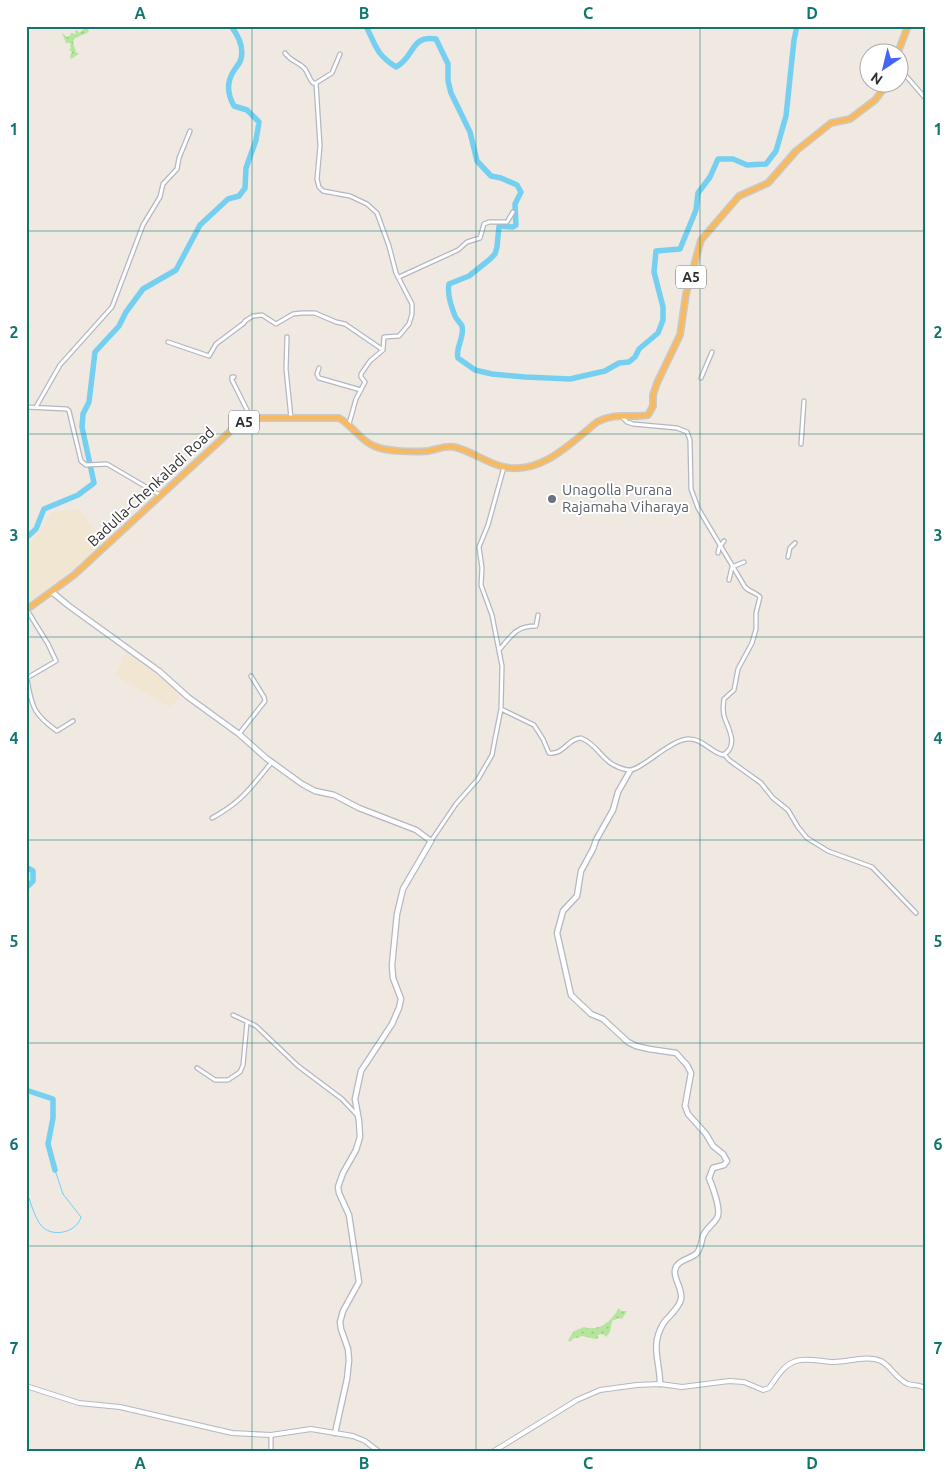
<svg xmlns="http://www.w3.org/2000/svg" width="952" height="1477" font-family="Ubuntu,sans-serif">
<defs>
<pattern id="grass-dots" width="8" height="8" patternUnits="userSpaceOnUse" patternTransform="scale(1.25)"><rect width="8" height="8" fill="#b6e59e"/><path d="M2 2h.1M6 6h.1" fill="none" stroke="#9dc588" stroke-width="1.8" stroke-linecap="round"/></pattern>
</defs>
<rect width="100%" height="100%" fill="#efe9e1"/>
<!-- education -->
<path fill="#f0e6d1" d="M78,509L106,543L70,572L26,604V550L52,512Z
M126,652L152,666L183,694L170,707L116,676Z"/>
<!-- grass -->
<path fill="url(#grass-dots)" d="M85,28H87L89,32L75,38L73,42L76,52L79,54L71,59L70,56L72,52L69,49L71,48L70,46L71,43H66L62,33L67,37L71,35L70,33L75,34H76L75,31L77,30L79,33Z
M619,1308L621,1311H627L622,1319L619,1318L612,1321L610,1332L606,1337L603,1334L598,1335V1338L596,1339L582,1336L577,1338H574L570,1342L568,1340L574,1331L584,1327C599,1332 612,1321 618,1309Z"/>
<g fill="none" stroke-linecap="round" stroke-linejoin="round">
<!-- stream -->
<path stroke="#75cff0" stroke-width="1" d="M26,1196L29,1198C32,1207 37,1224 45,1229C57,1237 77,1231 81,1217L63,1194L55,1170
M26,1401V1403
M26,1450L27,1451"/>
<!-- river -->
<path stroke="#75cff0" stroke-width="5.5" d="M366,26C376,46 376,54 396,67C415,57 410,35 436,39L448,64V81L451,93L470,132L477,161L491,176L501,178L517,185L521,192L515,204L516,225L513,227L499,226L497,247L495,254L489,260L469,276L449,284C447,293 451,306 455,316C456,319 460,322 462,326C465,337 455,348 458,358L475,370L492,374L525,377L570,379L605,371L619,363L629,362L635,357L639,349L658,333L663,320V307L654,272L656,251L680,249L696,210L698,193L710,177L718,159H733L747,165L766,164L776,151L786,116L794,40L797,26
M26,538L36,529L44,509L78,495L94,483L82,427L83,414L89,402L95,352L119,326L126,312L143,289L176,270L200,225L228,199L239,196L245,188L246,168L256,140L259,122L247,110L234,106C227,93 226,82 235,69C237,66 240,63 241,59C244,47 238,35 231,26
M26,867L33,871V881L26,888
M26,1090L53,1099V1118L48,1144L55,1170"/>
<!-- minor casing -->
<g stroke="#b4b7c1" stroke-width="5.5">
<path id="minor" d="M285,53C290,61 299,62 305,69C308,73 309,79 313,83H316L320,146L317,179L319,187L323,191L350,196L367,204L377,213L389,246L396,273L412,304V314L409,324L399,336L384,337L383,350L370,361L361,374V377L365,382L356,399L349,424
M900,69L926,99
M316,83L332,73L340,54
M399,277L458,250L467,242L480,238L484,224L489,222H507L513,212
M287,337L286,369L291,418
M168,342L209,356L216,344L244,323L245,321L253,316L262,315L276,324L293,314L302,313H315L336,322L345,324L383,350
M319,368L317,374L319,378L361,390
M234,377H232V380L251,418
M701,378L712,352
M26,407L67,409L69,411L81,461L86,465L107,464L160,495
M36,407L60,365L112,307L143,225L160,197L163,184L177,169L179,158L190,131
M801,444L804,401
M718,553L719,548L724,541
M788,557L790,548L795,543
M729,580L732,567L744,562
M27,610L48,644L56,661L27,678C31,706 34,715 57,731L73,721
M500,649C512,635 516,626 536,626L538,615
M501,709L534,725L543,739L549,753C564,755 568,738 581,738C601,746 601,765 628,770C640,772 669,740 688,739C702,738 710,752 723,755C738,747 730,731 725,719C723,714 723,705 724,699L734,690L738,669L752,643L756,629V613L760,597C756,592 749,592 745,587L698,508L694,497L691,489L690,440L687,432L677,428L633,424L627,422L620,415
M239,734L265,701L264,697L251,676
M724,754L729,760L761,783L773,798L788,810L798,827L807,838L828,851L872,867L916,913
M212,818C243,801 250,788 272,762
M431,841L456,804L478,779L492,755L495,739L501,709L502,666L492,615L481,585L482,568L479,547L488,525L504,467
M233,1015L256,1026L298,1066L342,1099L358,1116
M197,1068L215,1080H228L240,1072L243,1065L247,1022
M271,1451V1435"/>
</g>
<!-- tertiary casing -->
<g stroke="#b4b7c1" stroke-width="6">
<path id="tertiary" d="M26,1386L79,1403L120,1407L232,1433L271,1435L311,1429L353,1436L365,1441L378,1451
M494,1451L577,1400L600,1390L637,1385L660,1384L682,1387L729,1381L744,1382L763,1390L769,1388C776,1379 783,1365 796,1361C807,1357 822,1362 834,1362C849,1362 867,1355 881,1361C891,1366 896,1379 908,1384C914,1386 920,1384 926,1389"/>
</g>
<!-- secondary casing -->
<g stroke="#b4b7c1" stroke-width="7">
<path id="secondary" d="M52,592L69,606L159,671L188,697L239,734L266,758L302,784L315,791L334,795L359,808L416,830L431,841L403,889L397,914L392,965L393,978L401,999L399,1008L392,1024L361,1071L355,1099L359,1121L360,1137L356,1150L343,1173L338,1187L339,1193L349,1215L359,1282L343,1311L340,1322L341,1329L348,1349L349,1360L347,1379L335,1433
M630,771L618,792L613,810L596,840L593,849L581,871L577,896L563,911L557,933L571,995L591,1014L603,1019L628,1042L636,1046L649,1049L676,1053L687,1065L691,1073L685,1106L688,1114L706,1134L713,1146L723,1154L727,1161L724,1165L713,1168L709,1178C712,1185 722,1211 717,1218C713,1225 707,1227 703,1236C701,1242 701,1249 696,1254C690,1259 677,1260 675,1270C673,1278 683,1289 681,1299C679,1309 668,1316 663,1324C650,1346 660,1361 660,1384"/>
</g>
<!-- trunk casing -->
<g stroke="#c9c9c9" stroke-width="8">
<path id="trunk" d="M898,52L908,26
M26,610L74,575L237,425L251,418H339C353,426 361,441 374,446C387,452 414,452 428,451C436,450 446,445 454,447C472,451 486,463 504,467C541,475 571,443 597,422C617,412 628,418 648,415L653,406V395L657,383L680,335L686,294L701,240L739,196L768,183L796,151L831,123L850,119L875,100L889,82"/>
</g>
<!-- minor -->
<use href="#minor" stroke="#fff" stroke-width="3"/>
<!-- tertiary -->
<use href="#tertiary" stroke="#fff" stroke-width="4"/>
<!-- secondary -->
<use href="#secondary" stroke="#fff" stroke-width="4.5"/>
<!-- trunk -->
<use href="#trunk" stroke="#f8ba60" stroke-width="5"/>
</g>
<!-- grid -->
<path fill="none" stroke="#0f766e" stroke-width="1" stroke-opacity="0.55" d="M252,26V1451M476,26V1451M700,26V1451M26,231H926M26,434H926M26,637H926M26,840H926M26,1043H926M26,1246H926"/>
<!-- markers -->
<circle fill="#6b7280" stroke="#fff" stroke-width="2" cx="552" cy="499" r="5"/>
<g text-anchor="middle" stroke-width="4" stroke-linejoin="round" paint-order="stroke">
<!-- shield labels -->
<g fill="#fff" stroke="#6d6d6d" stroke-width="1">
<rect x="676" y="265.5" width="30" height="23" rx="4"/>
<rect x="229" y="410.5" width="30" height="23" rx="4"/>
</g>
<g font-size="14" font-weight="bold" fill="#2e2e2e">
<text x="691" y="282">A5</text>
<text x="244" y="427">A5</text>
</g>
<!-- street labels -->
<g font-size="15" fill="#2e2e2e" stroke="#fff">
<text transform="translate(151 487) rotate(-43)" y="5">Badulla-Chenkaladi Road</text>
</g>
<!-- worship labels -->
<g font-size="15" fill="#5b616d" stroke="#fff" text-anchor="start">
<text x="562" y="495">Unagolla Purana<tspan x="562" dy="17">Rajamaha Viharaya</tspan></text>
</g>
</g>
<!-- border -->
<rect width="952" height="1477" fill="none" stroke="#ffffff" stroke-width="55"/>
<!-- north arrow -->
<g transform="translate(884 68) rotate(215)"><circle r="24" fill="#ffffff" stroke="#ababab"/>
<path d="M0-4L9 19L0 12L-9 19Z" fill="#4264fb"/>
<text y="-8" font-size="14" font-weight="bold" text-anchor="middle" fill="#2e2e2e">N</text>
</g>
<rect x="28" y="28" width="896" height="1422" fill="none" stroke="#0f766e" stroke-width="2"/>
<g font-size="16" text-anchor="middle" font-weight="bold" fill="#0f766e">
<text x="140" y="19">A</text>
<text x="364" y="19">B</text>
<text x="588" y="19">C</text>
<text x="812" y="19">D</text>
<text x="14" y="135">1</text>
<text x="938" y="135">1</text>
<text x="14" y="338">2</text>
<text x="938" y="338">2</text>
<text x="14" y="541">3</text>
<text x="938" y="541">3</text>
<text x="14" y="744">4</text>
<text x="938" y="744">4</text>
<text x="14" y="947">5</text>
<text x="938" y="947">5</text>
<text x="14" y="1150">6</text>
<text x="938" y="1150">6</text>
<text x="14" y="1354">7</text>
<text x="938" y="1354">7</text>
<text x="140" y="1469">A</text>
<text x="364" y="1469">B</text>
<text x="588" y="1469">C</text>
<text x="812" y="1469">D</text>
</g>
</svg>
